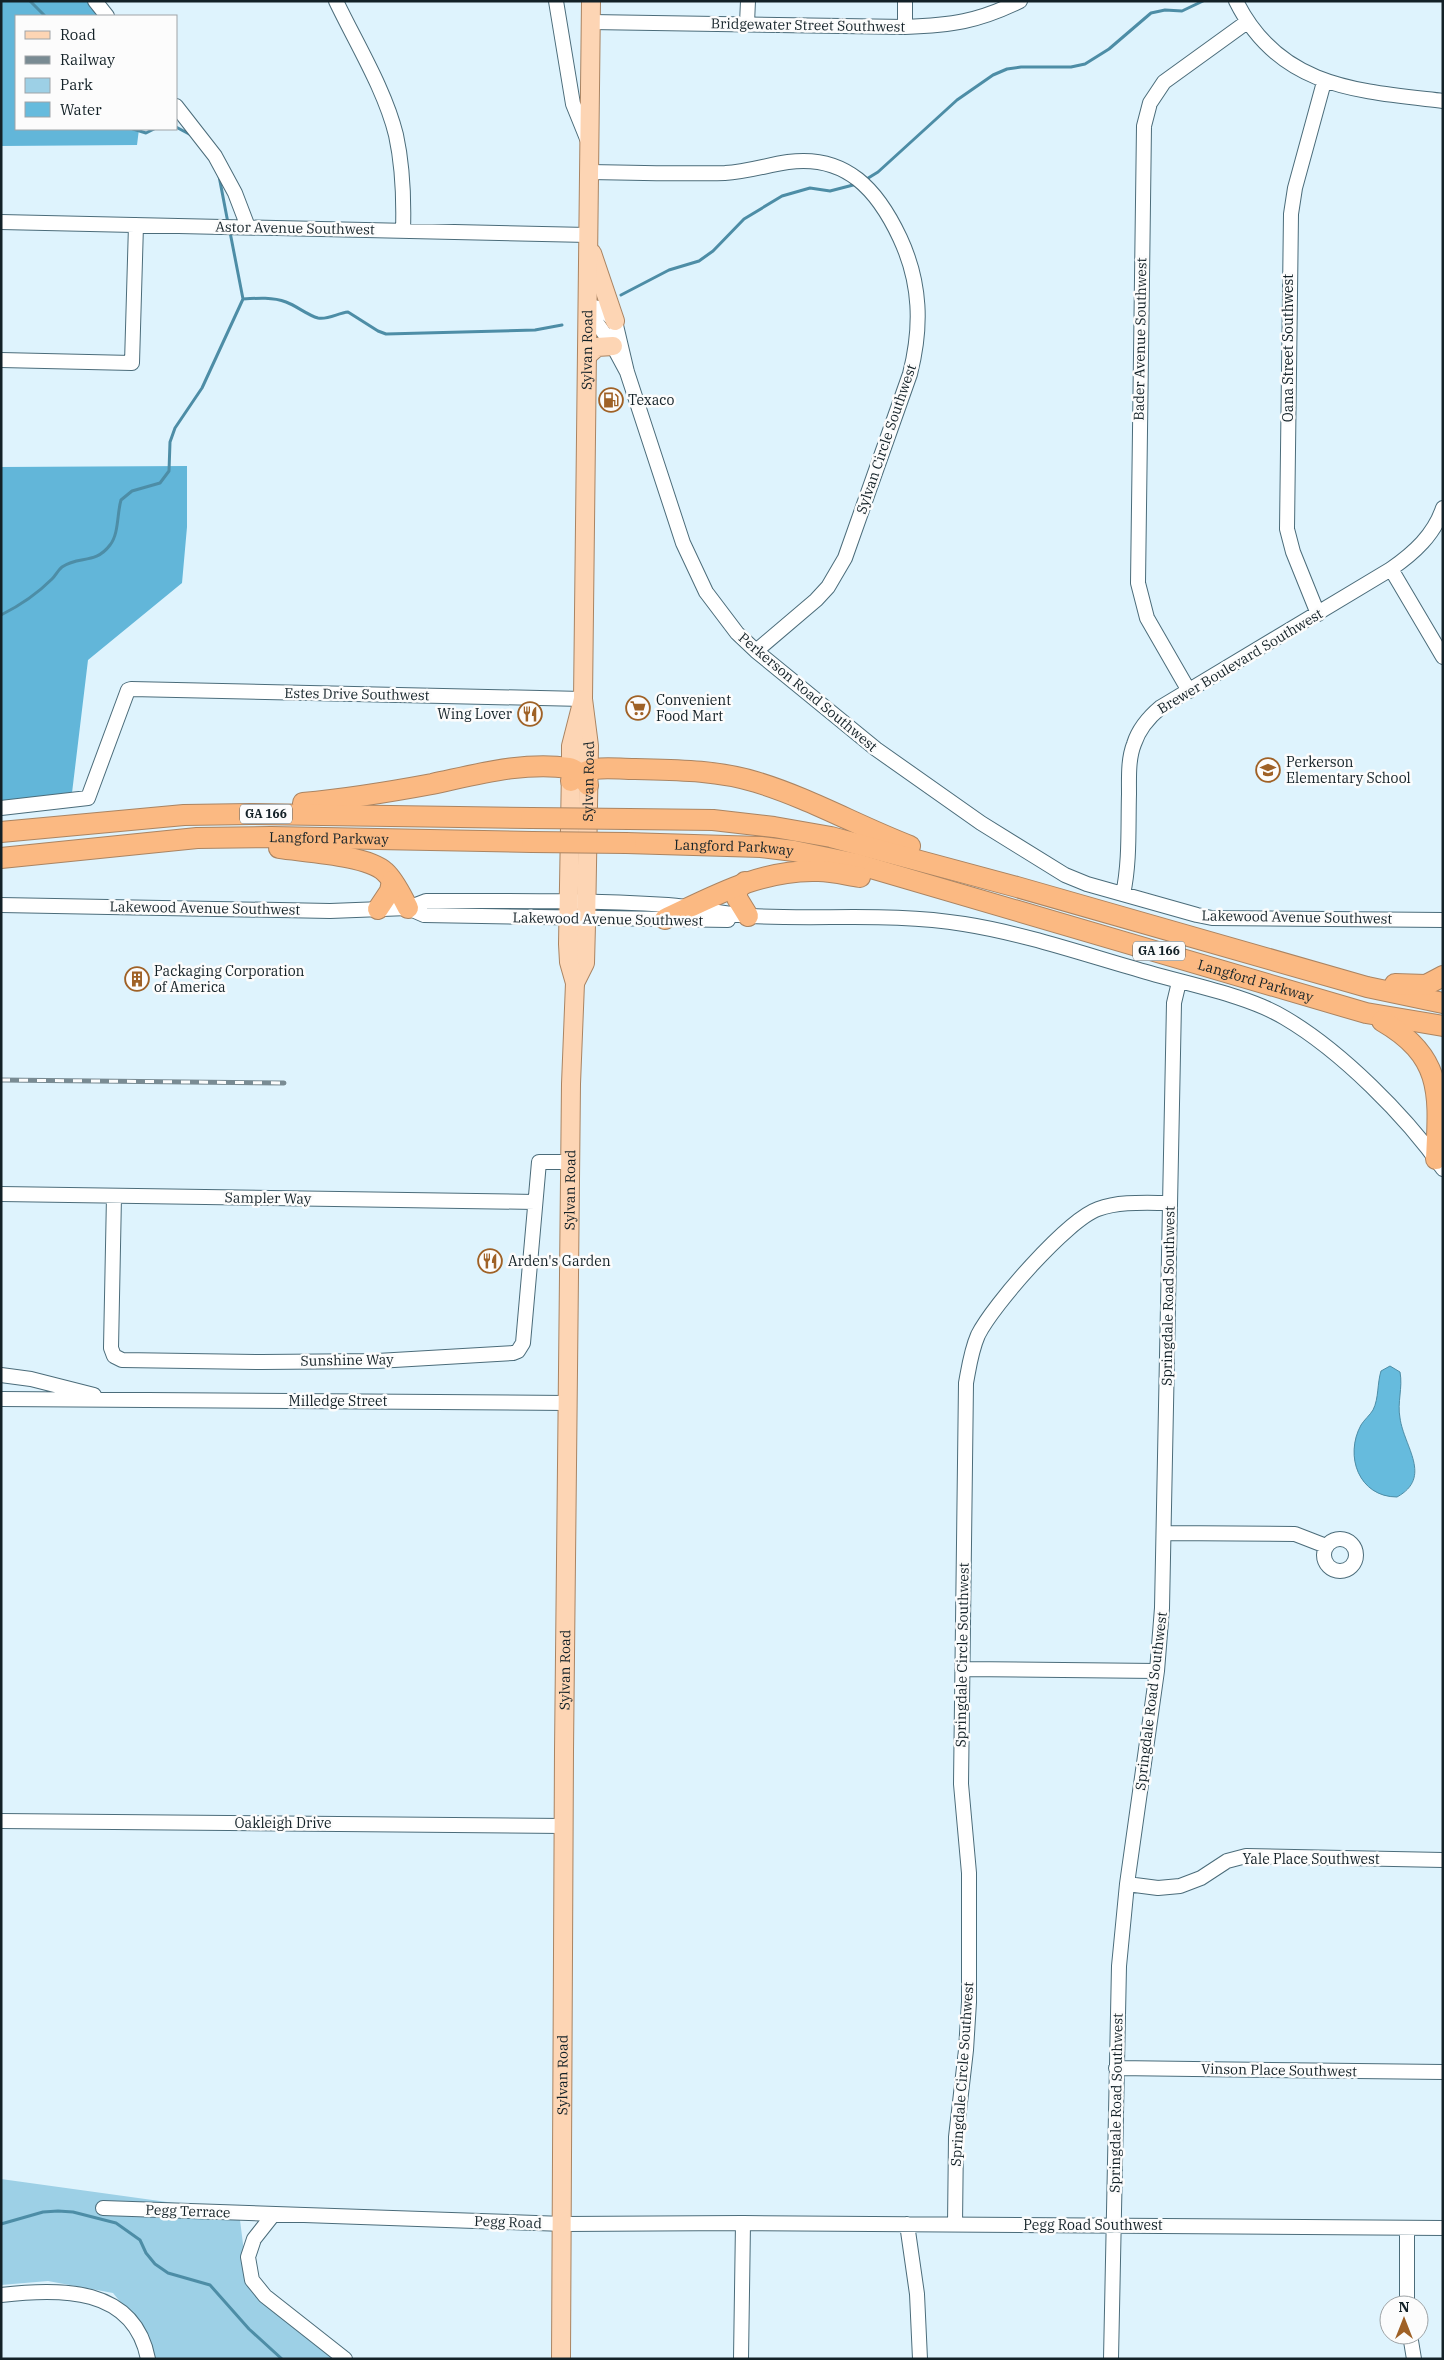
<svg xmlns="http://www.w3.org/2000/svg" width="1444" height="2360" font-family="'IBM Plex Serif',serif">
<rect width="100%" height="100%" fill="#def3fd"/>
<!-- green -->
<path fill="#9dd0e6" d="M1,2179L239,2212L248,2284L345,2359H156L149,2337L113,2293L48,2281L1,2285Z"/>
<!-- forest -->
<path fill="#62b6d9" d="M1,1H94L106,16H16V129H139L137,145L1,146Z
M187,466V527L182,583L88,660L72,793L1,805V467Z"/>
<!-- water -->
<path fill="#6bd" stroke="#4d8da6" d="M1390,1366L1400,1372C1403,1388 1397,1402 1400,1418C1404,1447 1433,1477 1397,1497C1359,1497 1344,1456 1361,1425C1364,1420 1370,1415 1373,1410C1379,1398 1377,1384 1381,1371Z"/>
<g fill="none" stroke-linecap="round" stroke-linejoin="round">
<!-- stream -->
<path stroke="#4d8da6" stroke-width="3" d="M30,1L45,16
M176,127L191,135
M133,129L146,133L154,129
M219,176L228,223
M865,180L878,172L957,100L993,75L1007,69L1021,67H1071L1085,64L1109,49L1151,13L1165,10L1182,11L1203,1
M621,295L669,270L699,261L713,251L744,219L782,196L810,188L830,191L857,184
M243,299C258,298 273,297 286,302C297,306 307,315 318,318C328,320 338,313 348,312L378,331L386,334L535,330L562,325
M1,615C19,606 38,593 52,579C56,575 58,570 62,567C79,555 95,565 110,545C119,534 117,513 121,500L132,491L160,483L169,471L170,442L175,428L202,388L243,299L230,232
M1,2224L43,2212L58,2211L73,2212L116,2223L140,2240L146,2253L155,2264L168,2273L210,2285L249,2329L282,2359"/>
<!-- minor casing -->
<g stroke="#4b6c7a" stroke-width="16">
<path id="minor" d="M95,1L107,16
M336,1C356,43 385,90 396,135C403,167 404,198 403,231
M556,1L573,104L588,141
M1236,1C1279,88 1358,91 1443,101
M591,22L905,27C952,25 977,22 1020,1
M747,23L748,1
M905,27V1
M176,106L215,156L235,193L248,227
M589,172C634,173 680,174 725,173C747,172 767,165 788,162C847,154 878,191 900,238C921,283 922,327 910,374L845,558L828,587L816,600L756,651
M1,222L588,235
M1,360L132,363L136,225
M627,372L613,346L587,309L594,307L602,309L615,321L627,372L683,543L706,592L737,633L756,651L876,749L981,823L1065,875L1087,884L1197,915L1212,918L1443,920
M1391,569L1443,657
M1318,614L1293,552L1287,529L1291,214L1295,188L1324,82
M1189,691L1147,618L1138,583L1144,126L1150,103L1164,82L1247,22
M1,808L88,798L128,690L131,689L583,699
M1123,894C1130,862 1128,827 1129,794C1129,778 1128,759 1134,744C1139,728 1149,717 1161,707L1391,569C1414,553 1434,535 1443,508
M1,905L330,911L408,908L426,901C507,901 588,900 668,905C696,907 723,914 750,916C821,920 894,912 964,924C1027,934 1089,956 1150,973C1191,985 1249,996 1285,1018C1341,1051 1406,1116 1443,1169
M408,908L424,915L728,920
M1,1194L535,1202
M114,1196L111,1348L114,1356L122,1360L262,1362L377,1361L513,1353L518,1351L523,1343L539,1162H571
M1,1375L31,1379L94,1395
M1,1399L568,1403
M1164,1533L1295,1534L1326,1546
M1324 1555a16 16 0 1 1 32 0a16 16 0 1 1-32 0Z
M962,1669L1157,1671
M1,1821L564,1826
M1127,1884L1158,1888L1180,1886L1201,1878L1227,1861L1246,1856L1443,1860
M1116,2068L1443,2072
M103,2208L564,2224L743,2223L1443,2228
M273,2215L254,2239L248,2257L252,2280L265,2296L345,2359
M907,2224L917,2294L920,2359
M955,2224L956,2137L966,2050L969,2002V1873L961,1784L966,1383C969,1367 971,1351 978,1335C993,1305 1067,1220 1098,1209C1120,1201 1146,1203 1170,1203
M1407,2228V2305
M1,2295C59,2288 134,2286 148,2359
M1410,2335L1414,2359
M741,2359L743,2223
M1111,2359L1119,1966L1127,1884L1157,1671L1162,1608L1174,1003L1179,982"/>
</g>
<!-- major casing -->
<g stroke="#aa8462" stroke-width="20">
<g id="major">
<path d="M592,253L615,321"/>
<path d="M587,356L597,347L613,346"/>
<path id="s1" d="M575,983L585,963L586,925L589,746L583,699L591,1"/>
<path id="s2" d="M561,2359L564,1751L571,1084L575,983L569,962L568,944L571,768V746L583,699"/>
</g>
</g>
<!-- highway casing -->
<g stroke="#aa8462" stroke-width="22">
<g id="highway">
<path d="M571,781C590,763 610,769 635,769C675,770 717,770 756,782C809,798 858,826 910,846"/>
<path d="M303,803C346,799 389,792 432,784C475,775 524,761 569,768C577,769 583,779 588,785"/>
<path d="M629,819L713,820L774,827L831,837L1017,887L1367,987L1443,1003"/>
<path d="M1,832L184,815L250,814L531,818"/>
<path id="s3" d="M626,843L761,847L794,851L857,864L1366,1013L1443,1026"/>
<path d="M279,848C304,852 367,855 385,872C395,881 402,897 408,908"/>
<path id="s4" d="M1,858L197,838L271,837L532,842"/>
<path d="M745,882L737,890V898L748,916"/>
<path d="M378,909L390,891L392,881"/>
<path d="M665,919C714,896 762,869 818,871C832,871 847,875 860,877"/>
<path d="M1395,984L1426,985L1443,976"/>
<path d="M1382,1021C1444,1057 1439,1095 1436,1159"/>
</g>
</g>
<!-- minor -->
<use href="#minor" stroke="#fff" stroke-width="14"/>
<!-- major -->
<use href="#major" stroke="#fdd5b4" stroke-width="18"/>
<!-- highway -->
<use href="#highway" stroke="#fbb982" stroke-width="20"/>
<!-- rail casing -->
<g stroke="#798b93" stroke-width="5">
<path id="rail" d="M1,1080L284,1083"/>
</g>
<!-- rail -->
<use href="#rail" stroke="#fcfcfc" stroke-width="3" stroke-dasharray="9" stroke-linecap="butt"/>
<!-- highway-bridge casing -->
<g stroke="#aa8462" stroke-width="22" stroke-linecap="butt">
<path id="highway-bridge" d="M531,818L629,819
M532,842L626,843"/>
</g>
<!-- highway-bridge -->
<use href="#highway-bridge" stroke="#fbb982" stroke-width="20"/>
</g>
<!-- icons -->
<defs>
<g id="fuel-ring" transform="scale(1.25)"><circle r="9.5" fill="#fcfcfc" stroke="#9f6126" stroke-width="1.5"/><path d="M-5.5-6h7V0h2V4h1.3V-2.5L3-4.5l.8-.8L6-3V5H2.5V1h-1V6h-7ZM-4.2-4.7v3.2H.2V-4.7Z" fill="#9f6126"/></g>
<g id="supermarket-ring" transform="scale(1.25)"><circle r="9.5" fill="#fcfcfc" stroke="#9f6126" stroke-width="1.5"/><path d="M-6-5.5h2.5l.6 2H6L4.5 2H-2.5L-4.4-4H-6ZM-1.5 3.2a1.3 1.3 0 1 0 .1 0ZM3 3.2a1.3 1.3 0 1 0 .1 0Z" fill="#9f6126"/></g>
<g id="restaurant-ring" transform="scale(1.25)"><circle r="9.5" fill="#fcfcfc" stroke="#9f6126" stroke-width="1.5"/><path d="M-5-6h1v4h1v-4h1v4h1v-4h1v5L-1.5 .5V6h-2V.5L-5-1ZM5-6V6H3V1.5H1.5Q1.5-4 5-6Z" fill="#9f6126"/></g>
<g id="school-ring" transform="scale(1.25)"><circle r="9.5" fill="#fcfcfc" stroke="#9f6126" stroke-width="1.5"/><path d="M0-5L7-2L0 1L-7-2ZM-4 1L0 2.5L4 1V4Q0 6-4 4Z" fill="#9f6126"/></g>
<g id="building-ring" transform="scale(1.25)"><circle r="9.5" fill="#fcfcfc" stroke="#9f6126" stroke-width="1.5"/><path d="M-4-6H4V6H1V3H-1V6H-4ZM-2.5-4.3h1.7v1.8h-1.7ZM.8-4.3h1.7v1.8H.8ZM-2.5-1h1.7V.8h-1.7ZM.8-1h1.7V.8H.8Z" fill="#9f6126"/></g>
</defs>
<g fill-rule="evenodd">
<use href="#fuel-ring" x="611" y="400"/>
<use href="#supermarket-ring" x="638" y="708"/>
<use href="#restaurant-ring" x="530" y="714"/>
<use href="#school-ring" x="1268" y="770"/>
<use href="#building-ring" x="137" y="979"/>
<use href="#restaurant-ring" x="490" y="1261"/>
</g>
<g text-anchor="middle" stroke-width="5" stroke-linejoin="round" paint-order="stroke">
<!-- shield labels -->
<g fill="#fcfcfc" stroke="#596367" stroke-width="1">
<rect x="240" y="804.5" width="52" height="19" rx="4"/>
<rect x="1133" y="941.5" width="52" height="19" rx="4"/>
</g>
<g font-size="12" font-weight="bold" fill="#132127">
<text x="266" y="818">GA 166</text>
<text x="1159" y="955">GA 166</text>
</g>
<!-- street labels -->
<g font-size="14" fill="#132127" stroke="#fcfcfc">
<text transform="translate(808 25) rotate(1)" y="5">Bridgewater Street Southwest</text>
<text transform="translate(295 228) rotate(1)" y="5">Astor Avenue Southwest</text>
<text transform="translate(1140 339) rotate(-89)" y="5">Bader Avenue Southwest</text>
<text transform="translate(1288 348) rotate(-90)" y="5">Oana Street Southwest</text>
<text dy="5" stroke="none"><textPath href="#s1" startOffset="636">Sylvan Road</textPath></text>
<text transform="translate(886 439) rotate(-71)" y="5">Sylvan Circle Southwest</text>
<text transform="translate(1240 661) rotate(-31)" y="5">Brewer Boulevard Southwest</text>
<text transform="translate(808 692) rotate(40)" y="5">Perkerson Road Southwest</text>
<text transform="translate(357 694) rotate(1)" y="5">Estes Drive Southwest</text>
<text dy="5" stroke="none"><textPath href="#s1" startOffset="204">Sylvan Road</textPath></text>
<text dy="5" stroke="none"><textPath href="#s4" startOffset="329">Langford Parkway</textPath></text>
<text dy="5" stroke="none"><textPath href="#s3" startOffset="108">Langford Parkway</textPath></text>
<text transform="translate(205 908) rotate(1)" y="5">Lakewood Avenue Southwest</text>
<text transform="translate(1297 917) rotate(1)" y="5">Lakewood Avenue Southwest</text>
<text transform="translate(608 919) rotate(1)" y="5">Lakewood Avenue Southwest</text>
<text dy="5" stroke="none"><textPath href="#s3" startOffset="648">Langford Parkway</textPath></text>
<text dy="5" stroke="none"><textPath href="#s2" startOffset="1169">Sylvan Road</textPath></text>
<text transform="translate(268 1198) rotate(1)" y="5">Sampler Way</text>
<text transform="translate(1168 1296) rotate(-89)" y="5">Springdale Road Southwest</text>
<text transform="translate(347 1360) rotate(-1)" y="5">Sunshine Way</text>
<text x="338" y="1406">Milledge Street</text>
<text transform="translate(962 1655) rotate(-89)" y="5">Springdale Circle Southwest</text>
<text dy="5" stroke="none"><textPath href="#s2" startOffset="689">Sylvan Road</textPath></text>
<text transform="translate(1151 1701) rotate(-83)" y="5">Springdale Road Southwest</text>
<text x="283" y="1828">Oakleigh Drive</text>
<text x="1311" y="1864">Yale Place Southwest</text>
<text transform="translate(1279 2070) rotate(1)" y="5">Vinson Place Southwest</text>
<text transform="translate(962 2074) rotate(-86)" y="5">Springdale Circle Southwest</text>
<text dy="5" stroke="none"><textPath href="#s2" startOffset="284">Sylvan Road</textPath></text>
<text transform="translate(1116 2103) rotate(-89)" y="5">Springdale Road Southwest</text>
<text transform="translate(188 2211) rotate(2)" y="5">Pegg Terrace</text>
<text transform="translate(508 2222) rotate(2)" y="5">Pegg Road</text>
<text x="1093" y="2230">Pegg Road Southwest</text>
</g>
<!-- poi labels -->
<g font-size="14" fill="#132127" stroke="#fcfcfc" text-anchor="start">
<text x="628" y="405">Texaco</text>
<text x="656" y="705">Convenient<tspan x="656" dy="16">Food Mart</tspan></text>
<text x="512" y="719" text-anchor="end">Wing Lover</text>
<text x="1286" y="767">Perkerson<tspan x="1286" dy="16">Elementary School</tspan></text>
<text x="154" y="976">Packaging Corporation<tspan x="154" dy="16">of America</tspan></text>
<text x="508" y="1266">Arden's Garden</text>
</g>
</g>
<!-- border -->
<rect width="1444" height="2360" fill="none" stroke="#132127" stroke-width="5"/>
<!-- legend -->
<rect x="15" y="15" width="162" height="115" fill="#fcfcfc" stroke="#9fa4a7"/>
<rect x="25" y="31" width="25" height="8" fill="#fdd5b4" stroke="#9fa4a7"/>
<text x="60" y="40" font-size="15" fill="#132127">Road</text>
<rect x="25" y="56" width="25" height="8" fill="#798b93" stroke="#9fa4a7"/>
<text x="60" y="65" font-size="15" fill="#132127">Railway</text>
<rect x="25" y="78" width="25" height="15" fill="#9dd0e6" stroke="#9fa4a7"/>
<text x="60" y="90" font-size="15" fill="#132127">Park</text>
<rect x="25" y="102" width="25" height="15" fill="#66bbdd" stroke="#9fa4a7"/>
<text x="60" y="115" font-size="15" fill="#132127">Water</text>
<!-- north arrow -->
<g transform="translate(1404 2320)"><circle r="24" fill="#fcfcfc" stroke="#9fa4a7"/>
<path d="M0-4L9 19L0 12L-9 19Z" fill="#9f6126"/>
<text y="-8" font-size="14" font-weight="bold" text-anchor="middle" fill="#132127">N</text>
</g>
</svg>
